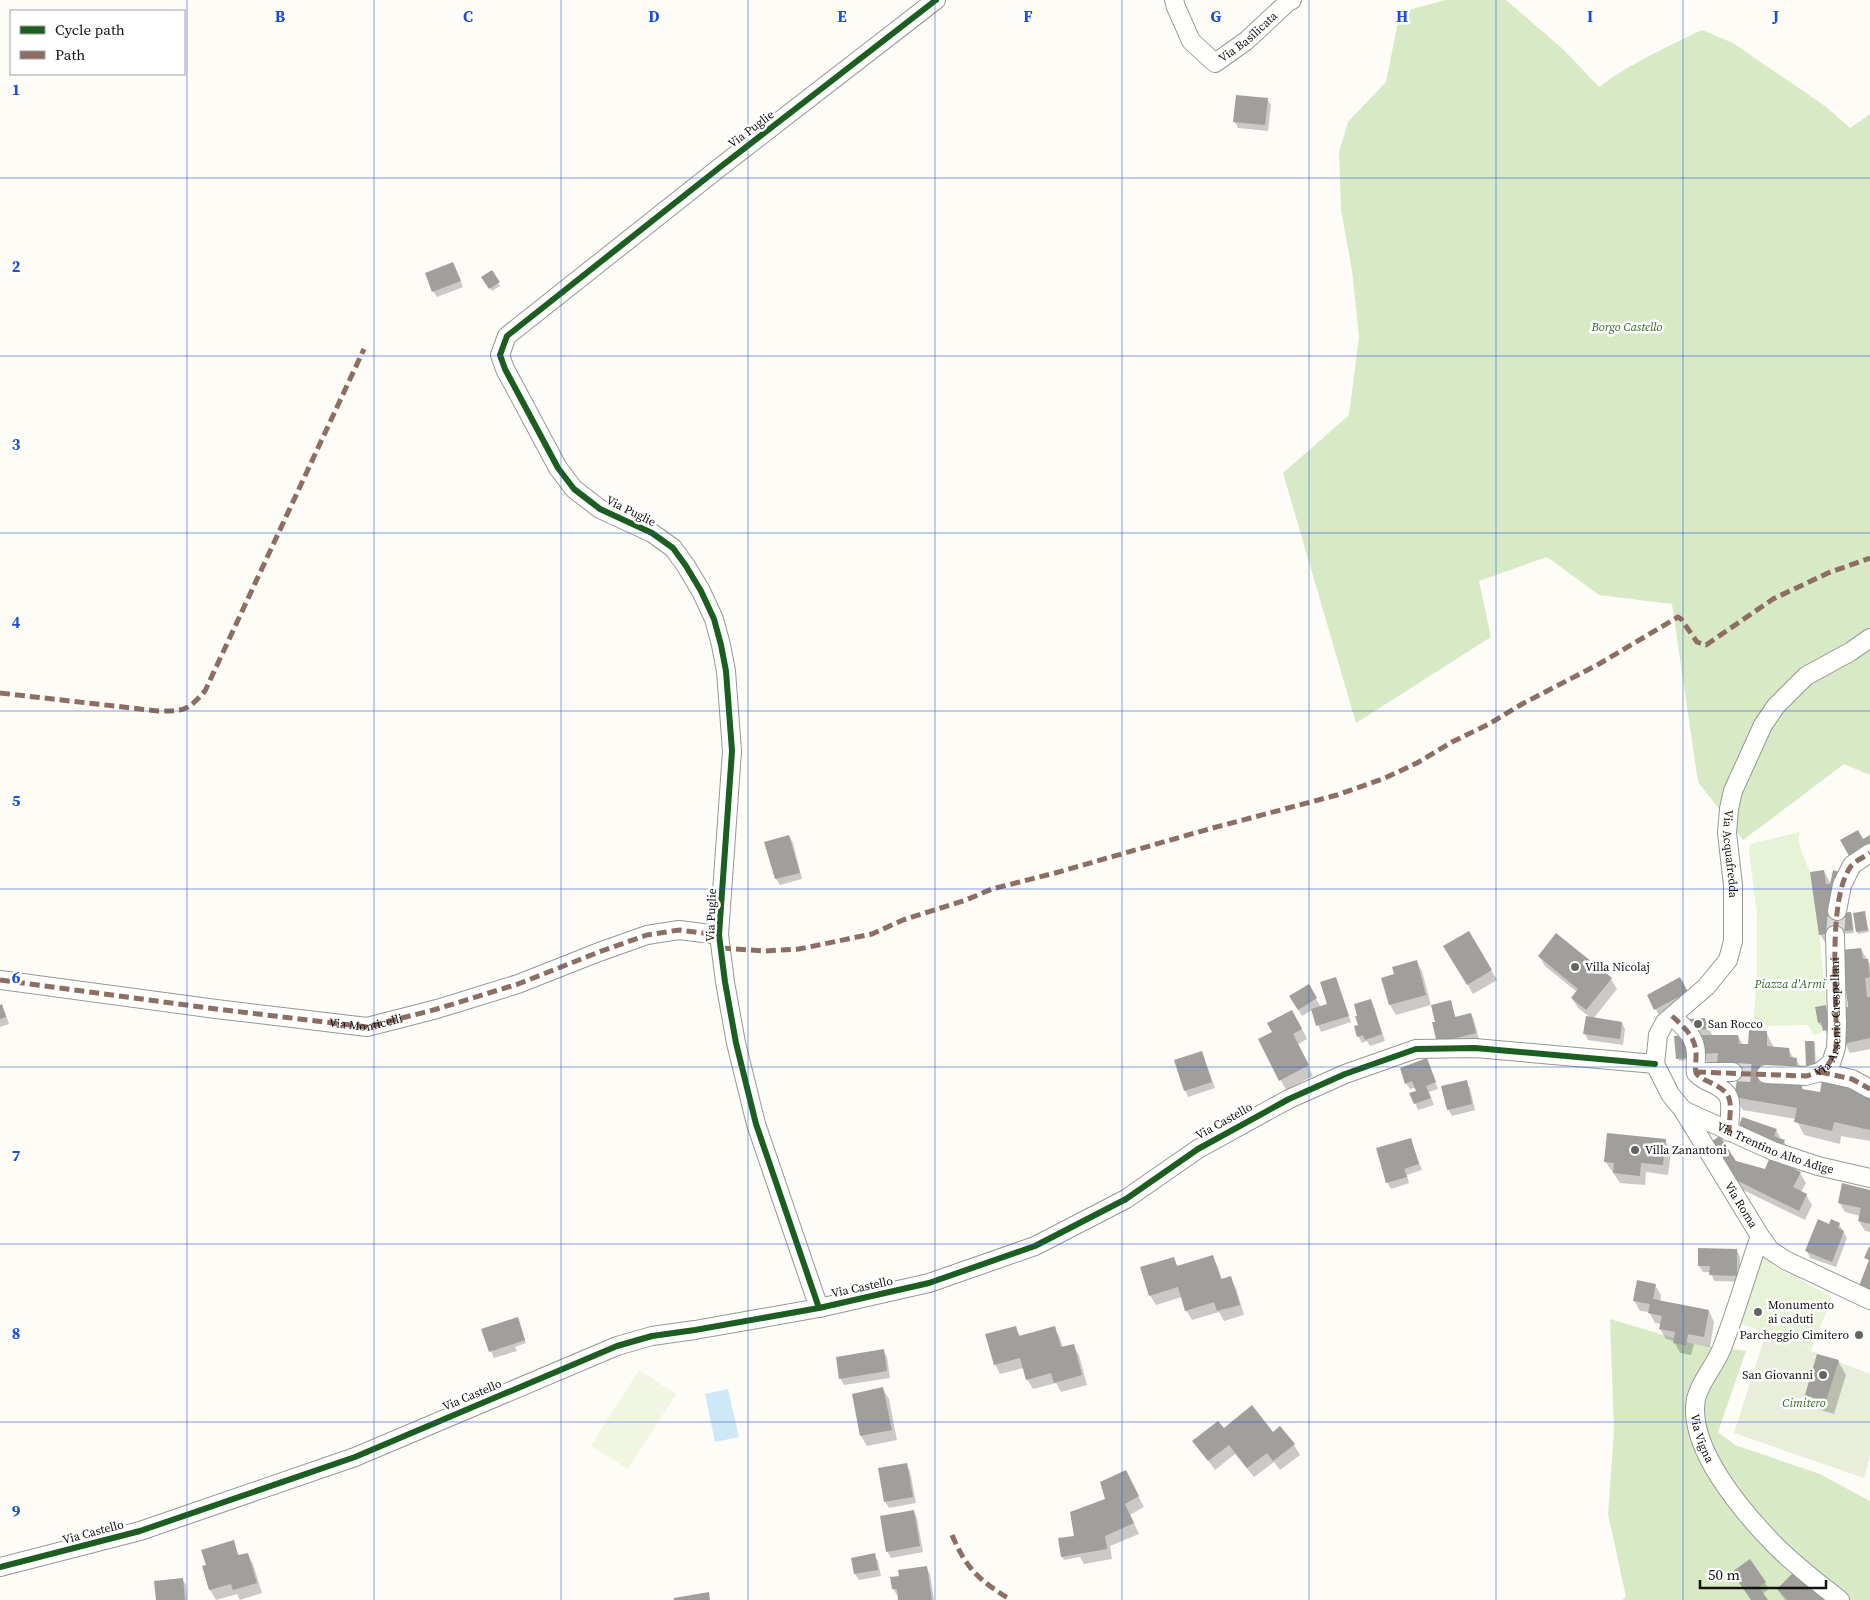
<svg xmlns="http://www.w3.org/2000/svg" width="1870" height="1600" font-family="'Source Serif 4',serif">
<rect width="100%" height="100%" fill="#fdfcf7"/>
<!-- green -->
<path fill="#e7f3d7" d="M1800,832C1795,844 1807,861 1810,873C1819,916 1822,961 1826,1005L1815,1007L1818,1022H1821L1823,1031L1814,1036L1808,1025L1753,1026L1757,975V914L1749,851L1750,844Z
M1760,1251L1774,1266L1832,1297L1811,1351L1737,1322Z"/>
<!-- forest -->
<path fill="#d8eac5" d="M1446,0H1506L1564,50L1599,87C1631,63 1666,47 1702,30L1733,43L1825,106L1850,128L1870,114V775L1844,764L1743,840L1698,782L1672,604L1599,595L1547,557L1479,581L1491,637L1356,723L1283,473L1349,415L1359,337L1352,270L1341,210L1339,152L1348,122L1386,82L1400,12Z
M1610,1319L1694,1344L1746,1351L1718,1432L1735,1445L1820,1474L1870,1501V1600H1622L1626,1597L1608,1514L1614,1431Z"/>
<!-- cemetery -->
<path fill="#e9eedb" d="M1766,1333L1870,1374V1456L1864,1478L1734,1433Z"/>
<!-- pitch -->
<path fill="#f0f6e1" d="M639,1370L676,1394L628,1469L591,1446Z"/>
<!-- water -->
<path fill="#cde8f7" d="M728,1389L739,1437L715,1442L705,1394Z"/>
<!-- shadow -->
<path fill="#0003" d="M1267,99L1271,105L1268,131L1238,128L1235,122Z
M456,270L463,287L437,297L433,291Z
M491,272L500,286L492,291L483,277Z
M789,836L793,843L802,879L780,885L776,879L766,843Z
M1824,871L1831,884L1842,914L1851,913L1852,916L1854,933L1842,934L1843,942L1826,944L1820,934Z
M1864,912L1869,932L1858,934L1857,931Z
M1468,932L1497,980L1473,994L1445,946Z
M1861,949L1870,964V1049L1850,1053L1845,1043L1849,1008Z
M1539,956L1611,979L1617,989L1593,1019L1622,1023L1625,1029L1623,1045L1588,1040L1585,1034L1591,1018L1578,1008L1572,998L1577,992L1545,966Z
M1416,961L1422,971L1431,1005L1396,1015L1390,1005L1383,978L1396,975Z
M1335,978L1351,1022L1321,1032L1312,1010L1302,1016L1291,997L1308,986L1321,1007L1328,1005Z
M1680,979L1691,999L1659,1015L1648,996Z
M1370,1000L1374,1007L1385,1041L1370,1046L1367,1041L1362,1043L1358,1036L1359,1026Z
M1450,1001L1456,1018L1471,1014L1474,1020L1479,1039L1442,1049Z
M0,1006L5,1012L9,1024L0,1027Z
M1825,1006L1831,1032L1826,1033L1823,1025H1820L1819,1022Z
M1705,1019L1713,1037L1738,1036L1743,1045H1749L1766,1032L1774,1048L1788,1049L1794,1059H1796L1804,1073L1801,1085L1804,1091L1821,1093L1848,1085L1870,1096V1141L1841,1136L1840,1144L1804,1135L1796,1119L1743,1110L1735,1097L1739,1076L1710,1067L1702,1053L1692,1030Z
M1298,1021L1307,1039L1297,1045L1313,1076L1286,1090L1259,1039Z
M1685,1036L1688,1060L1679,1061L1678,1058Z
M1814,1042L1815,1045L1816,1069H1808Z
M1202,1052L1215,1088L1188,1097L1185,1090Z
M1427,1060L1438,1089L1429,1092L1434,1105L1418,1110L1411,1094L1417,1091L1416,1087L1410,1089L1406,1083Z
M1466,1082L1470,1088L1475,1110L1452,1116L1448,1109Z
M1776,1130L1780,1137L1779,1139L1784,1141L1787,1147L1742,1138Z
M1410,1139L1422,1170L1407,1175L1409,1183L1391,1189L1387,1182Z
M1665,1140L1671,1151L1668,1175L1646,1172L1645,1185L1620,1183L1605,1161Z
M1717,1153L1735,1162L1765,1170L1800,1173L1806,1183L1801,1192L1806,1195L1812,1205L1805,1220L1739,1188Z
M1870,1191V1232L1865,1231L1859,1221L1860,1216L1845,1212L1839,1202Z
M1839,1224L1847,1238L1836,1267L1810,1258L1807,1251L1830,1225Z
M1737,1250L1740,1257V1282L1714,1281L1711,1272H1703L1699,1266Z
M1212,1257L1218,1267L1222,1280L1230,1278L1236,1288L1244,1315L1224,1321L1219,1312L1192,1320L1186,1310L1182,1297L1156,1305L1150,1295L1173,1258L1178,1267Z
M1655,1285L1661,1295L1660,1302L1709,1311L1714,1322L1710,1347L1694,1344L1691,1355L1680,1353L1674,1341L1666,1339L1660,1329L1661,1324L1655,1323L1649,1312L1640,1311L1634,1300Z
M519,1321L526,1343L515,1347L517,1351L494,1358L482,1330Z
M1015,1327L1021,1337L1054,1328L1060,1338L1063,1348L1073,1345L1079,1355L1087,1385L1061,1392L1056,1383L1033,1389L1027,1379L1024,1368L1000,1374L995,1364Z
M883,1350L887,1357L890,1378L844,1385L840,1378Z
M1838,1361L1846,1375L1834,1414L1814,1408L1806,1395Z
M883,1389L889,1399L897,1440L867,1446L861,1436Z
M1224,1429L1273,1434L1294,1445L1300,1455L1280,1470L1274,1462L1254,1477L1235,1454L1215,1470L1194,1441Z
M906,1464L910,1471L916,1503L889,1508L885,1501Z
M1131,1482L1144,1507L1130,1515L1139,1534L1110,1546L1112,1559L1084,1564L1080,1557L1064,1560L1062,1557L1076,1537L1106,1500Z
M914,1512L917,1518L923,1552L891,1558L887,1551Z
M233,1542L239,1556L247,1554L253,1564L262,1593L240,1600L237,1594L216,1600L210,1590L204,1567L208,1566Z
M874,1554L878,1561L881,1576L859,1580L855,1574L852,1559Z
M1750,1561L1769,1589L1762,1594L1766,1600H1752Z
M926,1567L930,1574L934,1600H900L899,1595H897L893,1589L900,1577Z
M182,1579L186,1585L187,1600H157Z
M1778,1590L1824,1600H1785Z"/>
<!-- building -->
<path fill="#a19f9c" d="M1236,95L1268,98L1265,125L1233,122Z
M453,262L461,281L432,292L425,273Z
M492,270L500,282L489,289L481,277Z
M1858,830L1863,839L1870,835V853L1853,863L1840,840Z
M789,835L800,873L775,879L764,842Z
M1824,870L1826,884H1830L1833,870L1846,874L1836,913L1851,912L1853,930L1819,935L1810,872Z
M1865,911L1868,930L1856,932L1853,913Z
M1469,931L1492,970L1467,985L1443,946Z
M1556,933L1612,978L1586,1010L1571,998L1578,989L1538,956Z
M1861,948L1863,959H1868L1870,977L1865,978L1867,997H1870V1038L1843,1044L1839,1008L1848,1007L1841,950Z
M1417,960L1426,995L1389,1005L1381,978L1394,974L1392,967Z
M1336,977L1349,1016L1316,1026L1311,1009L1327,1004L1320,982Z
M1680,977L1688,992L1654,1010L1647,995Z
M1309,984L1317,998L1298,1010L1289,996Z
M1371,999L1382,1034L1365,1040L1363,1035L1357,1037L1354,1026L1358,1025L1355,1016H1357L1354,1004Z
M1451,1000L1455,1017L1471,1013L1476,1033L1437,1043L1432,1022H1435L1431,1005Z
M2,1004L6,1017L0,1019V1005Z
M1826,1005L1830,1029L1823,1031L1821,1022L1818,1023L1815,1007Z
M1292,1010L1302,1029L1293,1034L1309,1065L1279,1081L1258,1039L1272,1032L1267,1023Z
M1586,1016L1622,1022L1620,1039L1583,1034Z
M1705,1018L1707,1029L1691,1030L1690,1019Z
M1749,1030L1767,1031V1046L1789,1048L1790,1057L1797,1058L1796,1070L1802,1084V1089L1820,1092L1822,1080L1870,1093V1130L1834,1122L1832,1131L1794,1122L1797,1108L1734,1097L1740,1063H1717L1718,1053L1701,1054V1035H1738L1739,1044H1748Z
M1685,1035L1688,1058L1676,1059L1674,1036Z
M1805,1041H1814L1815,1067H1806Z
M1202,1051L1212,1082L1184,1091L1174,1060Z
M1427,1058L1436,1082L1426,1086L1431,1098L1414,1104L1409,1093L1416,1091L1412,1081L1405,1084L1400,1068Z
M1467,1080L1472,1104L1447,1110L1441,1086Z
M1742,1117L1777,1129L1774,1136L1785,1140L1782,1147L1737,1132Z
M1607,1133L1666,1139L1663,1165L1641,1163L1640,1176L1613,1173L1614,1163L1604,1162Z
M1720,1136L1736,1161L1765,1169L1770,1157L1801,1172L1793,1187L1807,1194L1799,1211L1732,1178L1709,1143Z
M1411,1138L1419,1164L1404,1169L1407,1177L1386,1183L1376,1148Z
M1842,1183L1870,1190V1224L1858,1221L1861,1208L1838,1203Z
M1818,1219L1829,1224L1831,1219L1840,1223L1838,1228L1844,1231L1832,1262L1805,1251Z
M1869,1247H1870V1290L1859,1286L1869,1260L1864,1258Z
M1698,1248L1737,1249V1276L1709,1275L1710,1266H1698Z
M1213,1255L1221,1279L1231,1276L1240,1305L1217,1311L1214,1302L1185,1311L1178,1287L1149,1296L1140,1267L1174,1257L1177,1266Z
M1637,1280L1656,1284L1653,1299L1709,1310L1704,1337L1688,1334L1686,1346L1673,1343L1675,1332L1659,1329L1662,1316L1648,1313L1650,1304L1633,1301Z
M518,1317L525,1340L489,1352L481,1329Z
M1016,1326L1019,1336L1055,1326L1061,1347L1074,1344L1082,1375L1054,1383L1051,1373L1026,1380L1020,1358L994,1365L985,1334Z
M884,1349L887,1371L839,1379L836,1357Z
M1817,1354L1839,1360L1826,1401L1805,1395Z
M883,1387L892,1430L860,1436L852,1394Z
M1252,1405L1273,1432L1280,1426L1295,1444L1273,1461L1267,1453L1247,1468L1229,1445L1208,1461L1192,1441L1218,1421L1224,1428Z
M907,1463L913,1497L884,1502L878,1468Z
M1126,1470L1139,1496L1125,1504L1134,1523L1105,1536L1107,1549L1061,1557L1058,1538L1074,1536L1070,1512L1105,1499L1100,1482Z
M914,1510L920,1546L886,1552L880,1516Z
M234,1540L238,1555L248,1553L257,1583L233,1590L231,1584L209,1590L202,1566L206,1565L201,1550Z
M875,1553L878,1570L854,1574L851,1558Z
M1750,1559L1766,1582L1759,1587L1768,1600H1751L1732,1572Z
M927,1566L932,1600H898L897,1589H892L890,1577L899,1576L898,1570Z
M1795,1571L1826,1600H1788L1777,1589Z
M183,1578L185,1600H156L154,1581Z
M709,1592L710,1600H674V1598Z"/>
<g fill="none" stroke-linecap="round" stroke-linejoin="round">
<!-- minor-tunnel -->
<path stroke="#dad9d4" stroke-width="18" stroke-dasharray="18 9" stroke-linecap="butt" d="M1835,935L1837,911
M1733,1072L1766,1074"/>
<!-- minor casing -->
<g stroke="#979795" stroke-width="20">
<g id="minor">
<path id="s1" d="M1174,0L1176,7L1191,41L1215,63L1246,41L1288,2L1292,0"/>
<path id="s2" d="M1870,638L1850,652L1806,676L1776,706L1763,725L1733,791L1729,809L1727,833L1733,885V941L1728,960L1706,987L1665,1022L1658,1035L1655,1064L1670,1094L1683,1110L1760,1236L1770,1250L1785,1260L1870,1300"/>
<path d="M1837,911L1842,885L1852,865L1870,853"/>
<path id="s3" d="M0,980L216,1009L367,1027L437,1009L518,984L599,952L647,935L679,930L719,935"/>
<path d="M1672,1016C1685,1028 1697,1038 1696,1057C1696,1062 1695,1069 1696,1073C1698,1076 1702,1078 1705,1080C1737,1094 1730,1100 1729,1132"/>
<path d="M1696,1072H1733"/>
<path d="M1820,1072L1852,1079L1870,1089"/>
<path d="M1766,1074L1806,1076L1820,1072L1831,1063L1836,1048L1837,1024L1835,935"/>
<path id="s4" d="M1683,1110L1773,1151L1818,1166L1870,1178"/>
<path id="s5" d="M1760,1236C1747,1273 1736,1312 1722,1348C1715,1366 1700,1381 1696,1399C1687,1447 1742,1511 1773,1543C1793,1564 1817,1582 1840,1600"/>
<path d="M819,1308L756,1124L736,1043L725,982L719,935L732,751L726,671L721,645L714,619L701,591L686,566L673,548L652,533L600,509L574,489L558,468L505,369L500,355L507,336L719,168L936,0"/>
<path d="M0,1567L140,1531L355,1457L617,1346L652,1336L695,1330L819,1308L929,1283L1035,1246L1126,1199L1198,1149L1289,1099L1345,1074L1416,1049L1475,1048L1655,1064"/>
</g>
</g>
<!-- minor -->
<use href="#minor" stroke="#fffffe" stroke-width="18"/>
<!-- quiet -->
<g stroke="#8d6e63" stroke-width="5" stroke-dasharray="10 5" stroke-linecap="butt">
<path d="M0,693L158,711C186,711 187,711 205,691L364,349"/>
<path d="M721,948L764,951L799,949L872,934L903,920L966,900L992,889L1055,873L1209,829L1337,795L1385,778L1417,763L1452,742L1489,724L1522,704L1599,664L1678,617L1681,619L1697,642L1706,645L1773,599L1828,573L1870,558"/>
<path d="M0,980L216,1009L367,1027L437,1009L518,984L599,952L647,935L679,930L719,935"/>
<path d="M1672,1016C1685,1028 1697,1038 1696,1057C1696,1062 1695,1069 1696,1073C1698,1076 1702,1078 1705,1080C1737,1094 1730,1100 1729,1132"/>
<path id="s6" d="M1696,1072L1806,1076C1825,1071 1830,1066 1836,1048C1838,1003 1826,901 1851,866C1855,861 1864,857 1870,853"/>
<path d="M1820,1072L1852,1079L1870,1089"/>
<path d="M952,1535C967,1570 979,1580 1011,1600"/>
</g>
<!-- cycleway casing -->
<g stroke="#fff" stroke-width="9">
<path id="cycleway" d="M819,1308L756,1124L736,1043L725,982L719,935L732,751L726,671L721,645L714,619L701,591L686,566L673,548L652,533L600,509L574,489L558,468L505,369L500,355L507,336L719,168L936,0
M0,1567L140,1531L355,1457L617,1346L652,1336L695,1330L819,1308L929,1283L1035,1246L1126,1199L1198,1149L1289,1099L1345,1074L1416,1049L1475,1048L1655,1064"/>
</g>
<!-- cycleway -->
<use href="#cycleway" stroke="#1b5e20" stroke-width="6"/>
</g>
<!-- grid -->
<path fill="none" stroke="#1d4ed8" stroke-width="1" stroke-opacity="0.55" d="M187,0V1600M374,0V1600M561,0V1600M748,0V1600M935,0V1600M1122,0V1600M1309,0V1600M1496,0V1600M1683,0V1600M0,178H1870M0,356H1870M0,533H1870M0,711H1870M0,889H1870M0,1067H1870M0,1244H1870M0,1422H1870"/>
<!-- markers -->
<g fill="#646362" stroke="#fff" stroke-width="2">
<circle cx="1575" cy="967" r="5"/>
<circle cx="1698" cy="1024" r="5"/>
<circle cx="1635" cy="1150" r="5"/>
<circle cx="1758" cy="1312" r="5"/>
<circle cx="1859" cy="1335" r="5"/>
<circle cx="1823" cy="1375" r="5"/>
</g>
<g text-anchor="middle" stroke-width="5" stroke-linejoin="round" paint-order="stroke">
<!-- street labels -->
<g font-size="12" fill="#111" stroke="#fff">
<text dy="4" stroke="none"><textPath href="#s1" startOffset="119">Via Basilicata</textPath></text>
<text transform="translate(751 129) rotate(-37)" y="4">Via Puglie</text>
<text transform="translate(631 511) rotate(26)" y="4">Via Puglie</text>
<text dy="4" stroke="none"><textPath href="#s2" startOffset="276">Via Acquafredda</textPath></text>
<text transform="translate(711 915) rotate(-88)" y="4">Via Puglie</text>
<text dy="4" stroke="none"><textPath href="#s6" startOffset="182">Via Arsenio Crespellani</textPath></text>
<text dy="4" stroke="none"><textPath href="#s3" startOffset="369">Via Monticelli</textPath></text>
<text transform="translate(1224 1121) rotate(-29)" y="4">Via Castello</text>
<text dy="4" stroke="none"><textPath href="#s4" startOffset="100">Via Trentino Alto Adige</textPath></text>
<text dy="4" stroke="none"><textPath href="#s2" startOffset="681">Via Roma</textPath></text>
<text transform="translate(862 1287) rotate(-12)" y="4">Via Castello</text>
<text transform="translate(472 1395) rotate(-23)" y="4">Via Castello</text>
<text dy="4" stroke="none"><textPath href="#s5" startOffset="216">Via Vigna</textPath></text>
<text transform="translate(93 1532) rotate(-15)" y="4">Via Castello</text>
</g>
<!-- park labels -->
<g font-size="12" font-style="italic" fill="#2f6b1f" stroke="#fff">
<text x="1627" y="331">Borgo Castello</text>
<text x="1790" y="988">Piazza d'Armi</text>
<text x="1804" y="1407">Cimitero</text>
</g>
<!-- poi labels -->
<g font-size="12" fill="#111" stroke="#fff" text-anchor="start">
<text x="1585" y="971">Villa Nicolaj</text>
<text x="1708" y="1028">San Rocco</text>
<text x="1645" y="1154">Villa Zanantoni</text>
<text x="1768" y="1309">Monumento<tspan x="1768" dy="14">ai caduti</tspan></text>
<text x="1849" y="1339" text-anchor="end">Parcheggio Cimitero</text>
<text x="1813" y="1379" text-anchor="end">San Giovanni</text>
</g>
</g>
<g font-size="16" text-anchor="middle" font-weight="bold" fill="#1d4ed8" stroke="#fff" stroke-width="5" stroke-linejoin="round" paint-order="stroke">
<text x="280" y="22">B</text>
<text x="468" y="22">C</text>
<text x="654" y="22">D</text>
<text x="842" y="22">E</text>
<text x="1028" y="22">F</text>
<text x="1216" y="22">G</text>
<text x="1402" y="22">H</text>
<text x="1590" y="22">I</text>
<text x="1776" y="22">J</text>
<text x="16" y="95">1</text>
<text x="16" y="272">2</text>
<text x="16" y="450">3</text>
<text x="16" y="628">4</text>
<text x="16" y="806">5</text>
<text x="16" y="983">6</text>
<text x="16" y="1161">7</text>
<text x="16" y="1339">8</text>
<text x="16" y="1517">9</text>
</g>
<!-- legend -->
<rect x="10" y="10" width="175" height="65" fill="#ffffff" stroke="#a0a0a0"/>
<rect x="20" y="26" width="25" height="8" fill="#1b5e20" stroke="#a0a0a0"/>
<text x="55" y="35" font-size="15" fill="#111111">Cycle path</text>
<rect x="20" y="51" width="25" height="8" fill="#8d6e63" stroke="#a0a0a0"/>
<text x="55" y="60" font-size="15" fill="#111111">Path</text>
<!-- scale -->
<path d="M1700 1580v8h126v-8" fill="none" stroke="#111111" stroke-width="2.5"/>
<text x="1708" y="1580" font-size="15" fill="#111111" stroke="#ffffff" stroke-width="4" paint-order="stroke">50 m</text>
</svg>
